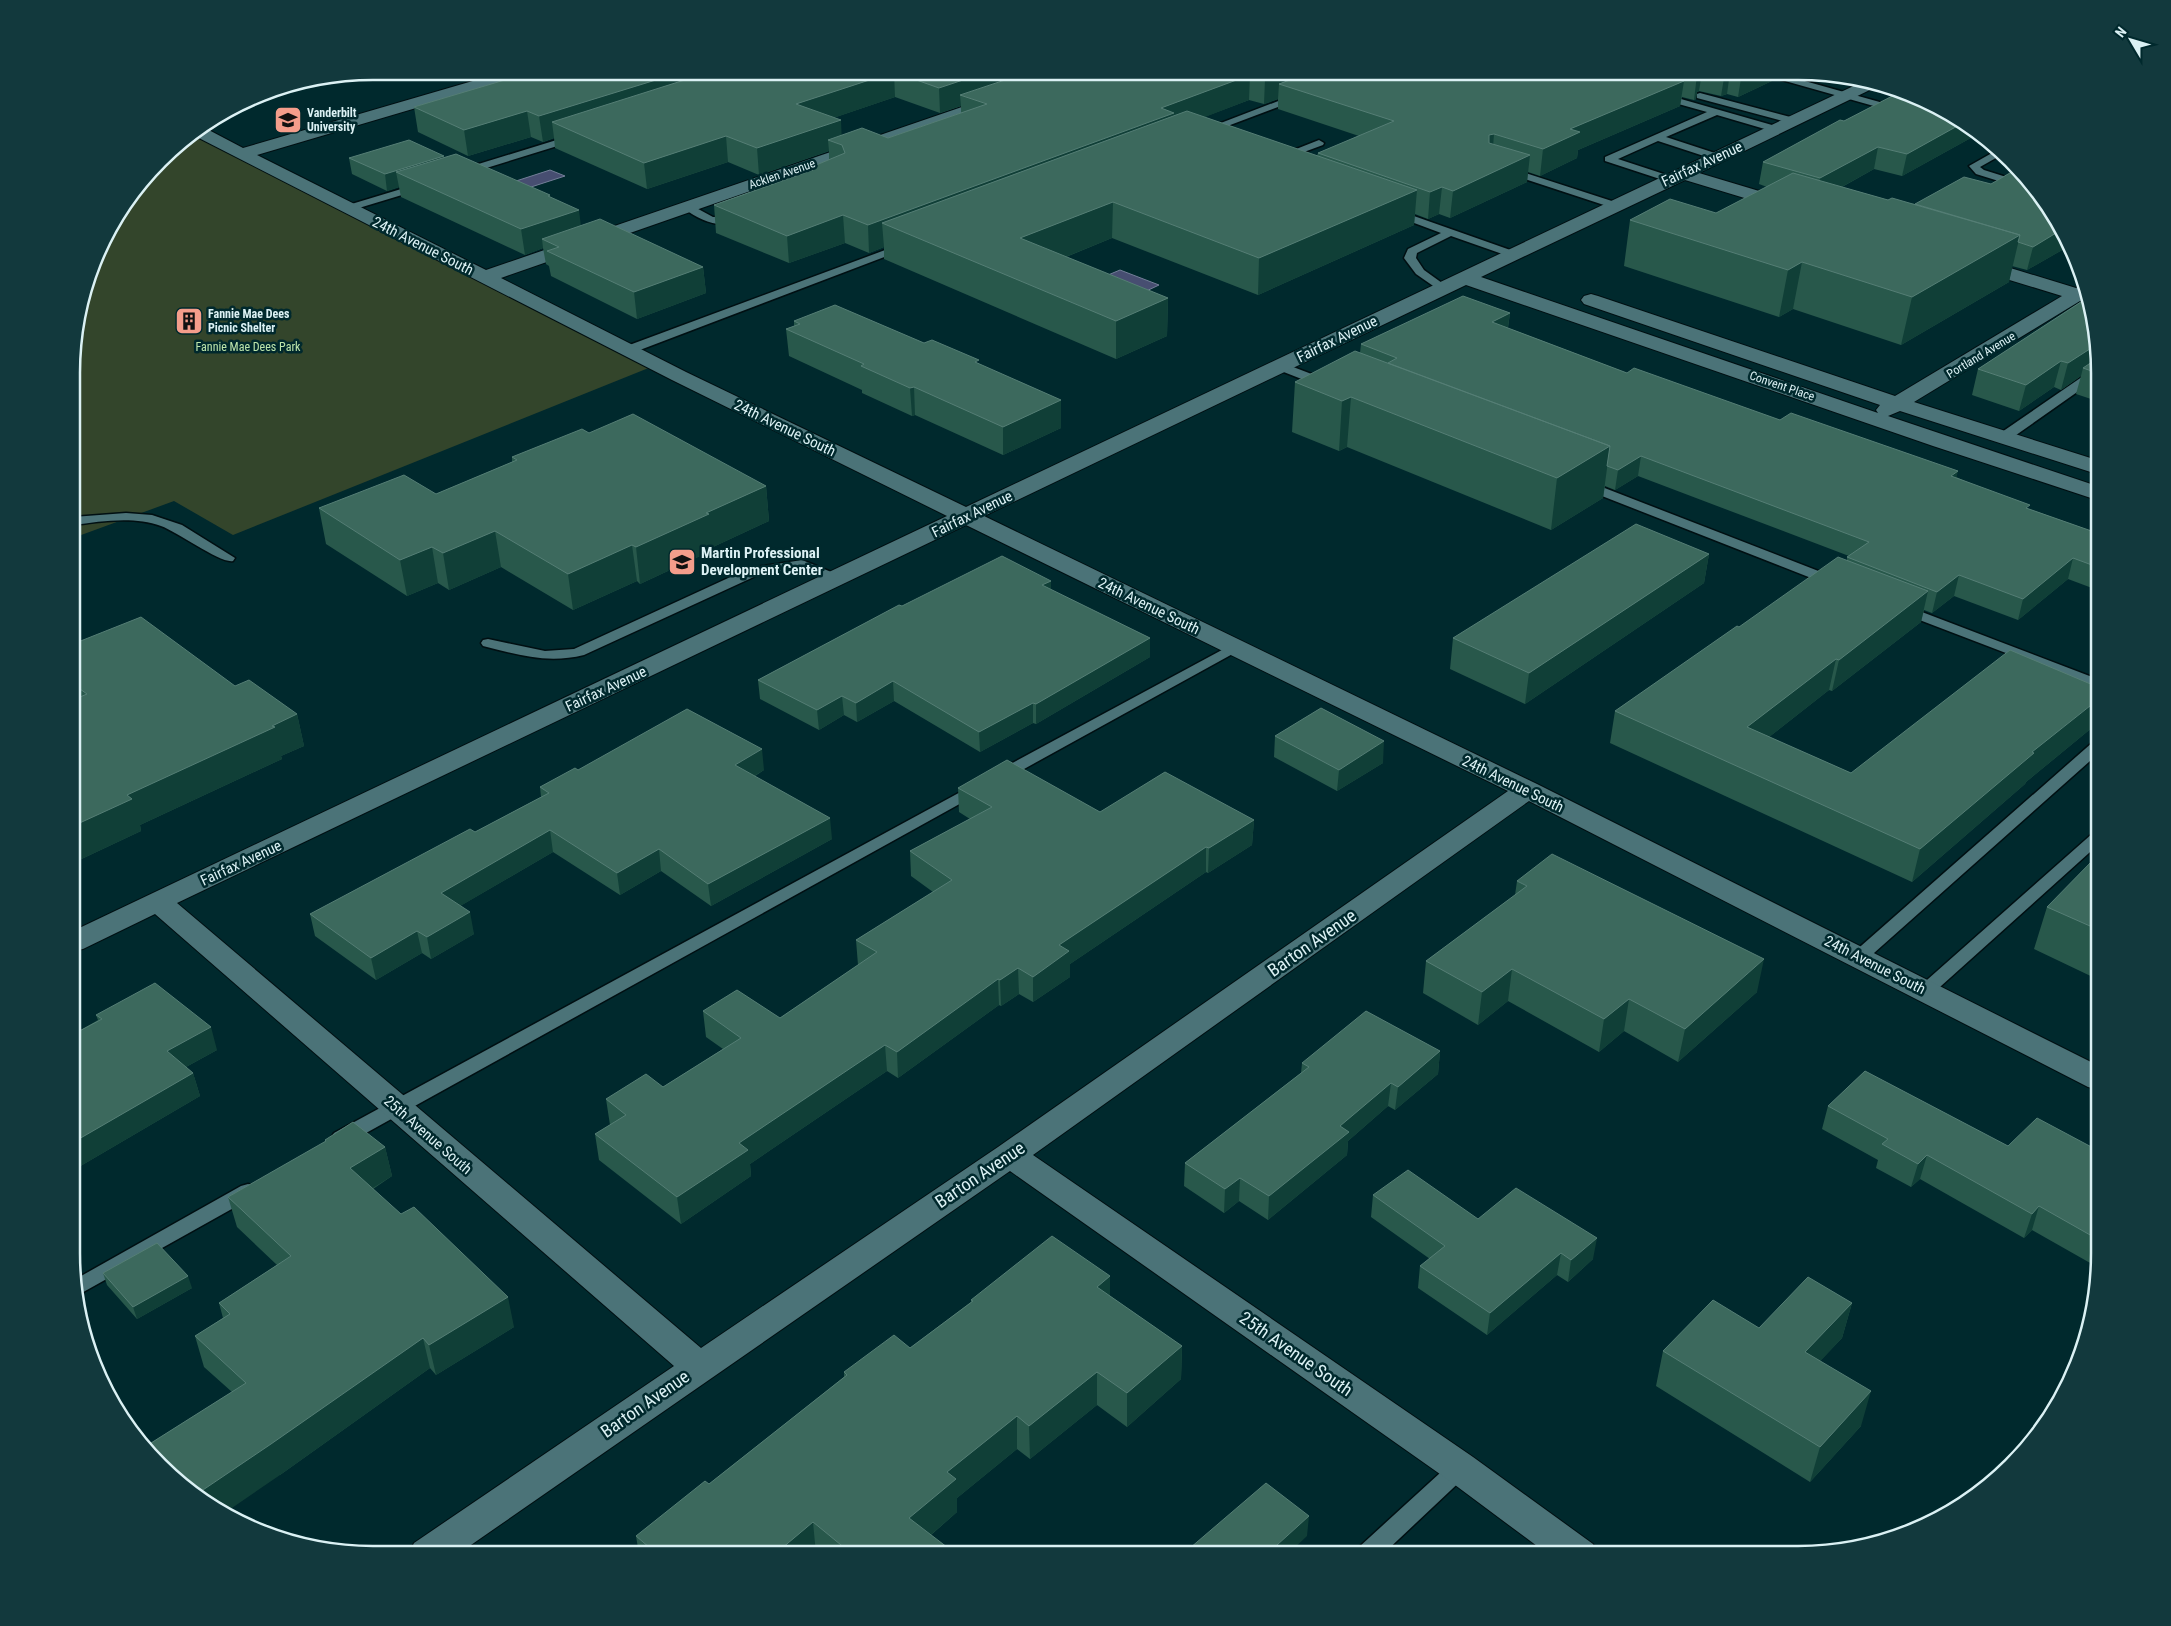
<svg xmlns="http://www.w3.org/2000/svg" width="2171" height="1626" font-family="'Roboto Condensed',sans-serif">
<rect width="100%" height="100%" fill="#00292d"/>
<!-- green -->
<path fill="#33452b" d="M200,131L656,365L233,535L174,501L73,538L74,333L112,222L174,146Z"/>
<!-- water -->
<path fill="#474e71" stroke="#737f98" d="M550,170L565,176L528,188L513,182Z
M1120,270L1159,285L1140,294L1101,278Z"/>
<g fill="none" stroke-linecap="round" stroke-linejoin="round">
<!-- service casing -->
<g stroke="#000f12" stroke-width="3">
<path id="service" d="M1758,72H1773L1901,108L1903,110L1901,112H1895L1760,74Z
M1299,93L1302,94V98L1209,133L1205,134L1200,131Z
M1660,93L1779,127L1780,129L1775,132L1717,115L1666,137L1721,155V159H1713L1658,141L1618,159L1673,177L1674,179L1673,181L1669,182L1605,161V157L1707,112L1657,98V94Z
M1700,93L1798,119L1799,121L1794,124L1697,98V94Z
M576,134L581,137L580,139L467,174H459L458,172L459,170Z
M1319,140L1324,143L1323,145L1285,159L1281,160L1276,157Z
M1999,149L2003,154L1980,167L1984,170L2019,181L2020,183C2017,188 2010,190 2004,188L2003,186L2005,183L1976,174L1969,166Z
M1507,167L1618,203L1619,205L1614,208L1610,207L1503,172L1502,170Z
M421,183L425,184L426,186L425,188L349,211L344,208L345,206Z
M689,204L713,217H722L737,214L742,217C726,232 700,221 685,209L684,207Z
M1394,209L1516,252L1518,254L1516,256H1508L1451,236L1417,253L1416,258L1424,270L1449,288L1443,291L1439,290L1416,274L1404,258L1408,249L1441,233L1390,214L1389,212Z
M904,243L910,246L908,248L632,353H624L622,350L624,347Z
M1280,362L1330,381L1332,384L1330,387H1322L1276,369L1274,366Z
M2096,369L2099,370L2100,376L2009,440H1999L1998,437L1999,434L2092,370Z
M1584,480L1839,579L1841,582L1839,585H1829L1579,487L1577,484L1579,481Z
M126,513L152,515L182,525L235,558L233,561C221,564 178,532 161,526C134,516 102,521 73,525V517Z
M802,560L841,576L843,579L836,583L800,568L758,575L584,655C548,664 518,655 483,646L481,643L483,640L488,639L545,651L574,649L750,568Z
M1901,604L2100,680V689L1896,611L1894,608L1896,605Z
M1233,644L1238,645L1240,648L1238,651L1004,780H992L990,777L992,774Z
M2099,740V753L1865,961L1859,963L1853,961L1850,957L1853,953L2093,742Z
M977,783L983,785L985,788L983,791L348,1143L341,1145L334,1143L331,1138L334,1133Z
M2099,831V844L1931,995L1925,997L1919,995L1916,991L1919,987L2093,833Z
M248,1184L255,1186L258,1191L255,1196L78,1295L74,1280L241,1186Z
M1460,1459L1468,1462L1471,1468L1468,1474L1382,1555H1355L1358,1548L1452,1462Z"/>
</g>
<!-- minor casing -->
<g stroke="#000f12" stroke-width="2">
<path id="minor" d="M507,71H533L531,74L257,155L486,270L991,97H1003L1005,100L1003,103L501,278L686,372L966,507L1862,82L1878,86L1699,173L1793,201L1796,205L1793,209L1787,210L1781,209L1685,180L1481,277L1878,413L1876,410L1880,405L1584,304L1581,300L1584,296L1591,294L1598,296L1895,396L2062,296L1967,267L1965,263L1967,259L1974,257L1981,259L2076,288L2085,284L2091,304L2080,301L1914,402L2100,461V475L1900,411L1888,416L2100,487V501L1933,446L1466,285L984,516L1537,784L2099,1066V1090L2088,1087L1529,801L1033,1155L1473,1457L1593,1544L1598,1555H1549L1447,1479L1010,1171L458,1554H409L414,1543L674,1366L155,914L83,949L73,951V931L947,516L672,380L193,135L205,128L243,148ZM966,525L1508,791L998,1147L701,1348L177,903Z"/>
</g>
<!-- service -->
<use href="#service" fill="#4b7378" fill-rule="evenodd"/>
<!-- minor -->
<use href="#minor" fill="#4b7378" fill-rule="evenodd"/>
</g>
<!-- wall -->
<path fill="#28584b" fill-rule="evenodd" d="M513,71L1776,72L1774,80L1738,97L1727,94L1721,96L1699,91L1697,92L1696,99L1694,100L1682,97L1680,106L1578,150L1577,158L1540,176L1528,172L1527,182L1450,218L1439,214L1428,219L1415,214L1414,225L1258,295L1112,238L1066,257L1168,298L1167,336L1116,359L884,259V247L869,253L845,243L789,263L716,233L714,205L809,171V168L829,160V151L759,175L728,162L647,189L555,148L554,138L543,142L531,137L468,156L418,132L414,107L514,78ZM895,97L940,113L961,106V113L888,138L841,135V120L833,118ZM1278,99V109L1359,136L1318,153L1317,156L1204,117L1249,100L1264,104Z
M1779,72H1792L1787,74Z
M1896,90L1913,94L1978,134L1902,176L1874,169L1842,187L1888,200L1915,204L2069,240L2071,245L2027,270L2012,266L2009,282L1901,345L1793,309L1779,317L1624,266L1630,220L1716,213L1767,187L1759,184L1763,162L1897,94H1896Z
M444,156V157L550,197L581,226L703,267L706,293L637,319L551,276L549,266L546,264L543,248L525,255L401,197L399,187L387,191L352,174L349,158Z
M2090,296L2100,373V402L2076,394L2081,376L2061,390L2054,387L2019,411L1972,395L1978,369Z
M1510,313L1508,328L1627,373L1780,420L1956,477L2029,509L2100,534V591L2068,579L2018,620L1954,596L1932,613L1924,610L1921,622L1832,691L1829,690L1769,737L1851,773L2099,722L2026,782L2025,784L1912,882L1610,743L1615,711L1739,627L1847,560V557L1849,556L1638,476L1615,490L1605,486L1603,498L1551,530L1347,447L1339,451L1292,432L1295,382L1360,353L1361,344Z
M794,321L924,343L979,364L1061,428L1003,455L915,415L912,416L862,393V390L789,356L786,329L794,326Z
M589,433L766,486L769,521L713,547V550L640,584L637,581L573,610L501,567L449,590L438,583L407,596L326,544L319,508L436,494L512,462V457Z
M1709,554L1704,583L1525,704L1450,669L1453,638Z
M1051,581V590L1150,638V657L1036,724L1033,723L980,752L894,701L857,722L844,715L819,730L760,699L758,680L902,606Z
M73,644L235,686L297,714L304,746L281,756L282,759L140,825L141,831L73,863Z
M1275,736L1383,763L1337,791L1274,757Z
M578,770H764L755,776L832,839L711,906L661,871L620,895L553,852L460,906L474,934L431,959L422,953L376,980L315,936L310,914L475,832L541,797L540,787Z
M958,788L1100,812L1254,820L1252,845L1208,873L1206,872L1070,964V977L1033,1002L1019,994L1001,1006L999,1005L898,1078L887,1071L750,1164L751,1176L681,1224L599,1160L595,1134L610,1125L606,1099L663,1087L723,1049L706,1037L703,1011L780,1018L858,965L856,940L933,892L911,876L910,851L970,819L959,812Z
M2099,861V980L2034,949L2047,907Z
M1517,881L1757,992L1678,1062L1624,1031L1599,1052L1508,1001L1478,1025L1423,993L1426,961L1515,895Z
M96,1015L217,1050L186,1067L193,1073L200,1096L72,1171V1035L98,1020Z
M1440,1051L1438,1074L1395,1110L1388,1106L1348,1141L1347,1155L1268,1220L1239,1201L1224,1213L1184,1186L1185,1163L1301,1073L1302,1063Z
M1828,1106L2008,1146L2099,1151V1268L2032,1230L2024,1238L1920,1179L1911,1187L1876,1168L1878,1160L1822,1129Z
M325,1140L385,1147L392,1176L373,1189L514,1327L436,1375L430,1368L280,1475L151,1443L232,1392L204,1367L195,1336L223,1318L219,1303L277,1265L237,1227L228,1197L325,1142Z
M1373,1195L1478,1219L1593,1259L1568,1282L1557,1275L1487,1335L1418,1288L1420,1266L1430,1259L1371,1217Z
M103,1273L192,1288L137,1319L107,1285Z
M1110,1276V1296L1182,1346L1181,1379L1127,1427L1097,1405L1030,1459L1017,1449L957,1498V1512L931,1535L956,1554H639L636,1536L709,1484L844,1377V1372L910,1348L971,1302V1300Z
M1852,1303L1842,1338L1820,1361L1861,1426L1810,1482L1656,1386L1663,1351L1759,1328Z"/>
<!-- shaded-wall -->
<path fill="#103f37" d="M685,71H766L552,122L554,138L543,142L539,116Z
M894,72L895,97L798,130L796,104Z
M987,72H1061L960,95L961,106L940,113L939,88Z
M1285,72H1351L1279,84L1278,99L1264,104L1265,79Z
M1699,72H1702L1699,91L1697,92L1696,99L1694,100L1697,75Z
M1725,72H1730L1727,94L1721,96Z
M1742,72H1776L1774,80L1738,97Z
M1250,75L1249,100L1174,129L882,223L884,247L869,253L868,225L1161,108Z
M1684,81L1680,106L1578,150L1577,158L1540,176L1543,149L1570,129Z
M527,111L531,137L468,156L464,130Z
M841,120L842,145L828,140L829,151L759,175L757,148Z
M1961,124L1978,134L1902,176L1907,154Z
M1494,134L1492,160L1487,161L1489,135Z
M726,136L728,162L647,189L644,163Z
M1878,147L1874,169L1816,201L1820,178Z
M1530,155L1527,182L1450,218L1453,191Z
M444,156L447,172H396L399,187L387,191L385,174Z
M1442,187L1439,214L1428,219L1430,192Z
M1417,190L1414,225L1258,295L1259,258Z
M550,195L553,219L579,210L582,235L542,239L543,248L525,255L521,229L548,196Z
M1113,202L1112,238L1021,275L1020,238Z
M843,215L845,243L789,263L787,236Z
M2061,230L2069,240L2071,245L2027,270L2033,247Z
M2020,235L2009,282L1901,345L1912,297Z
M1802,262L1793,309L1779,317L1788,270Z
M703,267L706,293L637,319L634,292Z
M1168,298L1167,336L1116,359V321Z
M1510,313L1507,332L1492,322Z
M2096,345L2099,364L2083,368L2081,376L2061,390L2068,363Z
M2061,361L2054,387L2019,411L2026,385Z
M914,387L915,415L912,416L910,388Z
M1351,397L1347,447L1339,451L1342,401Z
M1061,400V428L1003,455V427Z
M1610,446L1603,498L1551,530L1557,478Z
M1641,456L1638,476L1615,490L1618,470Z
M1958,471L1953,491L1951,476Z
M766,486L769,521L713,547V550L640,584L636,547L706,513Z
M495,531L501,567L449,590L443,553Z
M632,545L637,581L573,610L568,574Z
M432,547L438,583L407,596L400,560Z
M1709,554L1704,583L1525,704L1529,673Z
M2073,558L2068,579L2018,620L2023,599Z
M1959,575L1954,596L1932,613L1937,592Z
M1051,581V600L1042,585Z
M1928,591L1921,622L1832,691L1839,660Z
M1150,638V657L1036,724V704Z
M1836,659L1829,690L1741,759L1747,727Z
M893,681L894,701L857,722L856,703Z
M842,696L844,715L819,730L817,710Z
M2100,698L2099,719V722L2026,782L2025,784L1912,882L1920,849L2032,752Z
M1033,703V723L980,752L979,732Z
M297,714L304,746L281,756L282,759L140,825L141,831L73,863V826L127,795Z
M1384,741L1383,763L1337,791L1339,770Z
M762,749L764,770L737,786L735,765Z
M830,818L832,839L711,906L708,884Z
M1254,820L1252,845L1208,873L1209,848Z
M550,830L553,852L445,915L441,893Z
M1206,847V872L1070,964V977L1033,1002V977L1059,945Z
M659,849L661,871L620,895L617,873Z
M470,912L474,934L431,959L427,937Z
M417,931L422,953L376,980L371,958Z
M1764,959L1757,992L1678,1062L1685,1029Z
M1018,968L1019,994L1001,1006L1000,980Z
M1512,969L1508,1001L1478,1025L1482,992Z
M998,979L999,1005L898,1078L897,1052Z
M1629,999L1624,1031L1599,1052L1604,1019Z
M211,1027L217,1050L173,1074L167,1051Z
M885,1045L887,1071L750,1164L751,1176L681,1224L677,1197L739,1143Z
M1440,1051L1438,1074L1395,1110L1398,1087Z
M193,1073L200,1096L72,1171V1143Z
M1391,1083L1388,1106L1348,1141L1347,1155L1268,1220L1269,1196L1340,1126Z
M385,1147L392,1176L357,1198L350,1168Z
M1927,1155L1920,1179L1911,1187L1918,1164Z
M1240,1178L1239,1201L1224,1213L1225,1189Z
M2039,1206L2032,1230L2024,1238L2032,1214Z
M1597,1238L1593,1259L1568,1282L1571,1260Z
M1561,1253L1557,1275L1487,1335L1490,1313Z
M188,1276L192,1288L137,1319L133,1307Z
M1110,1276V1309L1097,1287Z
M508,1297L514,1327L436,1375L429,1345Z
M1852,1303L1842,1338L1796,1387L1805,1352Z
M423,1338L430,1368L280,1475L226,1512L197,1494Z
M1182,1346L1181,1379L1127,1427V1393Z
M1097,1372V1405L1030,1459L1029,1426Z
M1871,1391L1861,1426L1810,1482L1820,1447Z
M1017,1416V1449L957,1498V1512L911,1552L909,1518L947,1472Z
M1309,1516L1307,1536L1287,1555H1266Z
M813,1522L816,1554H775Z"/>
<!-- building -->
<path fill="#3c695d" stroke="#557e75" d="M535,71H685L539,116L527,111L464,130L414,107Z
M713,71L987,72L939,88L894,72L796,104L841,120L757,148L726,136L644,163L552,122Z
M1029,72H1285L1265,79L1250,75L1161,108L1174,113L868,225L843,215L787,236L714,205L813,170L809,168L845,153L842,145L828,140L862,128L888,138L987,104L960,95Z
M1311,72H1654L1684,81L1570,129L1580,132L1543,149L1494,134L1489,135V143L1530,155L1453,191L1442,187L1430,192L1318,153L1394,121L1279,84Z
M1686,72H1699V74L1697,75Z
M1900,92L1918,97L1961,124L1907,154L1878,147L1820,178L1763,162L1840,120L1844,121Z
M1187,111L1417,190L1259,258L1113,202L1020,238L1168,298L1116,321L882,223Z
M409,140L444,156L385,174L349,158Z
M456,154L550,195L548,196L579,210L521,229L396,172Z
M2015,170L2061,230L2033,247L2018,242L2020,235L1915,204L1964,177L1991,184Z
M1793,173L1888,200L1892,198L2020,235L1912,297L1802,262L1788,270L1630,220L1670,199L1716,213Z
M600,219L703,267L634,292L547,251L559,247L542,239Z
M1463,296L1510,313L1492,322L1627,373L1634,368L1780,420L1791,413L1958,471L1951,476L2030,505L2026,508L2100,534V568L2073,558L2023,599L1959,575L1937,592L1847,557L1869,542L1641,456L1618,470L1607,466L1610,446L1388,363L1397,358L1361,344Z
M2090,296L2096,345L2068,363L2061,361L2026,385L1978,369Z
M835,305L924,343L932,340L979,360L975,362L1061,400L1003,427L914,387L910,388L861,366L864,364L786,329L800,324L794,321Z
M1355,351L1610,446L1557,478L1351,397L1342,401L1295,382Z
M2098,358L2100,374L2083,368Z
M633,414L766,486L706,513L709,514L636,547L632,545L568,574L495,531L443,553L432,547L400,560L319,508L404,475L436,494L517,460L512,457L582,429L589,433Z
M1636,524L1709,554L1529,673L1453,638Z
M1002,556L1051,581L1042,585L1150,638L1036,704L1033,703L979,732L893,681L856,703L842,696L817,710L758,680L899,605L902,606Z
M1838,557L1928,591L1839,660L1836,659L1747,727L1851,773L2010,650L2100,688V698L2032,752L2034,753L1920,849L1615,711L1737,626L1739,627Z
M141,617L235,686L249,680L297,714L272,726L275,727L127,795L132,799L73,826V700L87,694L73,684V644Z
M1321,708L1384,741L1339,770L1275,736Z
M687,709L762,749L735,765L830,818L708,884L659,849L617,873L550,830L441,893L470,912L427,937L417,931L371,958L310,914L470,829L475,832L549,793L540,787L575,768L578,770Z
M1007,760L1100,812L1165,772L1254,820L1209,848L1206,847L1059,945L1069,951L1033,977L1018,968L1000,980L998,979L897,1052L885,1045L739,1143L748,1150L677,1197L595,1134L626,1115L606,1099L646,1074L663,1087L741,1038L703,1011L737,990L780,1018L877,952L856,940L952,880L910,851L992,807L958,788Z
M1552,854L1764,959L1685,1029L1629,999L1604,1019L1512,969L1482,992L1426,961L1527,886L1517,881Z
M2094,859L2099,861V930L2047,907Z
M155,983L211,1027L167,1051L193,1073L72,1143V1035L102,1019L96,1015Z
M1366,1011L1440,1051L1398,1087L1391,1083L1340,1126L1349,1132L1269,1196L1240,1178L1225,1189L1185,1163L1309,1067L1302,1063Z
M1865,1071L2008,1146L2037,1118L2099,1151V1240L2039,1206L2032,1214L1927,1155L1918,1164L1882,1144L1888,1139L1828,1106Z
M353,1122L385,1147L350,1168L401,1214L414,1207L508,1297L429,1345L423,1338L271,1444L197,1494L174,1480L127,1419L151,1443L246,1383L195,1336L230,1314L219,1303L291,1256L228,1197L326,1141L325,1140Z
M1408,1170L1478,1219L1516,1188L1597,1238L1571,1260L1561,1253L1490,1313L1420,1266L1445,1246L1373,1195Z
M1052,1236L1110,1276L1097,1287L1182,1346L1127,1393L1097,1372L1029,1426L1017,1416L947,1472L956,1479L909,1518L956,1554H852L813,1522L775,1554H657L636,1536L705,1481L709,1484L847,1375L844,1372L894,1335L910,1348L973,1301L971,1300Z
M157,1243L188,1276L133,1307L103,1273Z
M1808,1277L1852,1303L1805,1352L1871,1391L1820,1447L1663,1351L1713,1300L1759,1328Z
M1266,1483L1309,1516L1266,1555L1183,1554Z
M1169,1547L1179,1554H1160Z
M1438,1549L1447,1555H1433Z"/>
<!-- icons -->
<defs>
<g id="university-square" transform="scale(1.4375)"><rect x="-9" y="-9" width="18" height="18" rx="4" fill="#f49d8b" stroke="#00292d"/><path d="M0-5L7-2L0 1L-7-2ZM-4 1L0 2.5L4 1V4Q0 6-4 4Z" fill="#111"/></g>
<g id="building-square" transform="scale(1.4375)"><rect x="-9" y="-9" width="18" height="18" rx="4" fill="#f49d8b" stroke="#00292d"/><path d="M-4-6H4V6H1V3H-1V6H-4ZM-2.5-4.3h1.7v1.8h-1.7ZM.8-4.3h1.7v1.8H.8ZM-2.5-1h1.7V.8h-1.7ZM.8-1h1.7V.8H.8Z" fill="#111"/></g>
<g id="school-square" transform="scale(1.4375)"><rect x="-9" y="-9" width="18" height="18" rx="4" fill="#f49d8b" stroke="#00292d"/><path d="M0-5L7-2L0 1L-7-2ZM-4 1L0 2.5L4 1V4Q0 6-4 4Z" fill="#111"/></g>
</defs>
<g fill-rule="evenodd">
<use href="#university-square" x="288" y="120"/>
<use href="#building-square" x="189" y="321"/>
<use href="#school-square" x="682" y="562"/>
</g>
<g text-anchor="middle" stroke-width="5" stroke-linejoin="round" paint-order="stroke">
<!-- far-poi labels -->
<g font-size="12" font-weight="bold" fill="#dbf1f4" stroke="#00292d" text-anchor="start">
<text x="307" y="117">Vanderbilt<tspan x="307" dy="14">University</tspan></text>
<text x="208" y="318">Fannie Mae Dees<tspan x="208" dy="14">Picnic Shelter</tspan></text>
</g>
<!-- far-street labels -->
<g font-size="12" fill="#dbf1f4" stroke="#00292d">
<text transform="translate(782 174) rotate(-19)" y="4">Acklen Avenue</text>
<text transform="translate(1981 355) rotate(-31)" y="4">Portland Avenue</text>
<text transform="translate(1782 386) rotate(19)" y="4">Convent Place</text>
</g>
<!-- far-park labels -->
<g font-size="12" fill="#bde5ab" stroke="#00292d">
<text x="248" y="351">Fannie Mae Dees Park</text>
</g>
<!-- street labels -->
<g font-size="15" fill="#dbf1f4" stroke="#00292d">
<text transform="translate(1702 164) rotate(-25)" y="5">Fairfax Avenue</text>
<text transform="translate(423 246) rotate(27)" y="5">24th Avenue South</text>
<text transform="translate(1337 339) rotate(-26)" y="5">Fairfax Avenue</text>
<text transform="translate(785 428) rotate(26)" y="5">24th Avenue South</text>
<text transform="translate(972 514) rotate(-26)" y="5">Fairfax Avenue</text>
<text transform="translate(1149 606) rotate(26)" y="5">24th Avenue South</text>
<text transform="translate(606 689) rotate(-25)" y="5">Fairfax Avenue</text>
<text transform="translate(1513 784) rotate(26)" y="5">24th Avenue South</text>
<text transform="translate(241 863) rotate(-25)" y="5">Fairfax Avenue</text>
<text transform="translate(1875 965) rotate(27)" y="5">24th Avenue South</text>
<text transform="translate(428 1135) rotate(41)" y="5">25th Avenue South</text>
</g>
<!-- poi labels -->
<g font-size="15" font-weight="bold" fill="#dbf1f4" stroke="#00292d" text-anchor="start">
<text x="701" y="558">Martin Professional<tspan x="701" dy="17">Development Center</tspan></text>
</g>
<!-- near-street labels -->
<g font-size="18" fill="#dbf1f4" stroke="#00292d">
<text transform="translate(1312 943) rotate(-35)" y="6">Barton Avenue</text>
<text transform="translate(980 1175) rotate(-34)" y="6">Barton Avenue</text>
<text transform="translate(1296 1354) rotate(35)" y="6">25th Avenue South</text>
<text transform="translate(645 1404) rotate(-35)" y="6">Barton Avenue</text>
</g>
</g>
<!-- crop -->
<path d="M0 0H2171V1626H0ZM373 80H1798A293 293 0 0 1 2091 373V1253A293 293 0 0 1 1798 1546H373A293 293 0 0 1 80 1253V373A293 293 0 0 1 373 80Z" fill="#12393d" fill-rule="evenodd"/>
<path fill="none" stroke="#dbf1f4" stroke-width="2.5" d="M373 80H1798A293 293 0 0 1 2091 373V1253A293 293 0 0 1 1798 1546H373A293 293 0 0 1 80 1253V373A293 293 0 0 1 373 80Z"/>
<!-- north arrow -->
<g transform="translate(2131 40) rotate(308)" stroke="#00292d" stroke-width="4" paint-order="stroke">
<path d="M0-4L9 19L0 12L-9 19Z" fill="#dbf1f4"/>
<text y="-8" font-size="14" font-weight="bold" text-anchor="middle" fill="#dbf1f4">N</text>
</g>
</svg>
